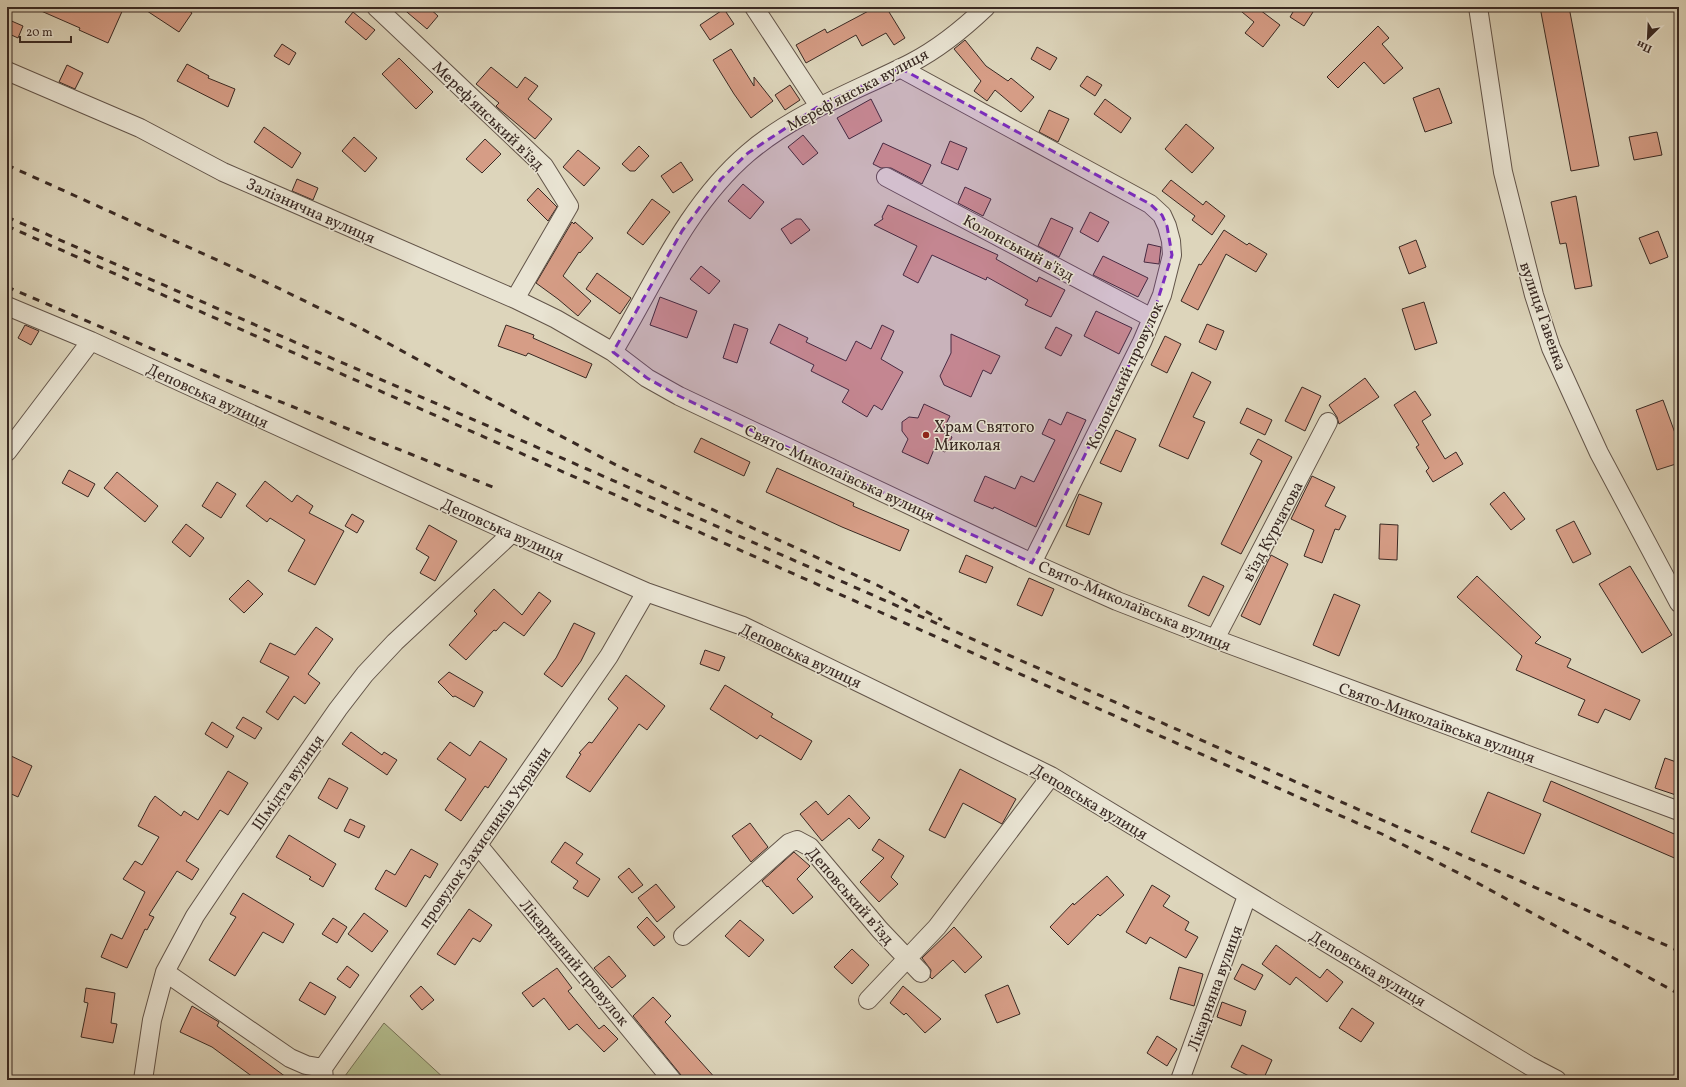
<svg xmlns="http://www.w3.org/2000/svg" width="1686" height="1087" font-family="Vollkorn,serif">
<rect width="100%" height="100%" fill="#ddd5bb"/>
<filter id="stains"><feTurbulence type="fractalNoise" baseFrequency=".005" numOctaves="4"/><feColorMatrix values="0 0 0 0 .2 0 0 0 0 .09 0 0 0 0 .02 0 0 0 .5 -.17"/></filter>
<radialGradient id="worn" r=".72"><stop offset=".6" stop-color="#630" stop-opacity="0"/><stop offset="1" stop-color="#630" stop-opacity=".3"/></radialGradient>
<!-- green -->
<path fill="#b3bd8e" stroke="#767358" d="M384,1023L446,1080H342Z"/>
<!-- building -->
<path fill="#d69d86" stroke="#392923" d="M32,7H124L108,43L79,30L80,28Z
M141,7H184L192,13L179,32Z
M401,7H428L438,16L427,29Z
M876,7H886L905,38L894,45L886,33L862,46L856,35L806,63L796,45L825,29L827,33Z
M1236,7H1256L1280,25L1263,47L1245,33L1254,22Z
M1296,7H1305L1313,12L1304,26L1290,17Z
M1540,7H1569L1599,166L1571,171Z
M724,9L734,24L710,40L700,25Z
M353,12L375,30L366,40L345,22Z
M7,19L23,26L18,38L7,33Z
M1378,26L1389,38L1382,44L1403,68L1384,84L1364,62L1338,88L1327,77Z
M965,40L986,66L1008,81L1011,78L1034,97L1021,112L995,90L987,101L974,91L981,81L954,49Z
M282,44L296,53L289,65L274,56Z
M1037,47L1057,58L1050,70L1031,59Z
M731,49L754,86V77L773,101L751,118L734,94L713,60Z
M399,58L433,92L416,109L382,74Z
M187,64L209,76L208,78L235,89L228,107L177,81Z
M67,65L83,73L75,89L59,82Z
M491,67L517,88L525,77L538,86L528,99L552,119L535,139L498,108L496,106L499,103L476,84Z
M1087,76L1102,85L1095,96L1080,86Z
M790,85L800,100L785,110L775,95Z
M1439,88L1452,123L1425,132L1413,98Z
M871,99L882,121L849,139L837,118Z
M1105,99L1131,118L1121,133L1094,114Z
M1049,110L1069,119L1058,142L1039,132Z
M1186,124L1214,148L1192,173L1165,149Z
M264,127L301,153L292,168L254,142Z
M1657,132L1662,155L1634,160L1629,137Z
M803,135L818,153L803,165L788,147Z
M354,137L377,158L365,172L342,151Z
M485,139L501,154L482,173L466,159Z
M950,141L967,148L958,170L941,163Z
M883,143L931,165L922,184L891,168H881L873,164Z
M639,146L649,156L635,171H630L622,164Z
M578,150L600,168L584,186L563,167Z
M681,162L693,180L673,193L661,176Z
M297,179L318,188L313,200L292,191Z
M1171,180L1203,205L1206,201L1225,216L1212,235L1192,220L1195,216L1162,191Z
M743,184L764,202L750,219L728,201Z
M965,187L991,199L983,216L958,203Z
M538,188L557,207L548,221L527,200Z
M1576,196L1592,286L1575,289L1566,243L1560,244L1551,202Z
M652,199L670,212L643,245L627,233Z
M888,205L998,255L996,259L1037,282L1039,277L1065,290L1051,317L1025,305L1028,300L987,277L986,280L932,255L918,283L903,275L917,246L874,225L883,219L882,217Z
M1090,212L1109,222L1098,242L1080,232Z
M1051,218L1073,228L1059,257L1038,246Z
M796,219H801L810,230L791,244L781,229Z
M572,222L574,224L575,222L593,238L580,253L579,252L563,276L591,301L578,316L558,299L536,283Z
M1224,230L1247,245L1249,243L1267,254L1256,272L1226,254L1198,310L1181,301L1199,264L1201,265Z
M1658,231L1668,257L1650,264L1639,238Z
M1416,240L1426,267L1409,274L1399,247Z
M1148,244L1161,247L1159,264L1144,262Z
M1103,256L1148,278L1138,297L1093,275Z
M701,266L720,281L709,294L690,279Z
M597,273L631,298L620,314L586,289Z
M660,297L697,311L687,338L650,325Z
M1424,302L1437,343L1415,350L1402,309Z
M1096,311L1132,328L1119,354L1084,336Z
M734,324L748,329L737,363L723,358Z
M779,324L808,338L806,342L846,361L856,341L871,349L882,325L894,331L881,359L903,372L882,410L874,405L867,417L842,402L849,390L811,371L814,365L770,343Z
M1207,324L1224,331L1216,350L1199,342Z
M25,325L39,331L31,345L18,338Z
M506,325L534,335L533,338L592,364L586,378L528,353L526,356L498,346Z
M1056,327L1072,335L1061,356L1045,348Z
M951,334L1000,356L991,374L983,370L971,397L944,385L940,376L951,353Z
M1165,336L1181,344L1167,373L1151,365Z
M1192,372L1211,382L1193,417L1205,422L1188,459L1159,446Z
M1365,378L1379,397L1339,424L1337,417L1329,405Z
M1302,387L1321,396L1305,431L1285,421Z
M1415,391L1431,415L1422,421L1445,459L1456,452L1463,464L1433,482L1426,471L1429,468L1416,447L1419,445L1394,405Z
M1663,400L1679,444V463L1657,470L1636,410Z
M924,404L950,416L942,432L952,437L945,452L935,447L928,464L902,452L908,439L902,431V422L909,417L918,418Z
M1247,408L1272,420L1265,435L1240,423Z
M1067,412L1086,420L1036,527L994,507L993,509L974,501L985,476L1015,489L1021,476L1034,482L1055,440L1042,434L1049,419L1061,425Z
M1116,430L1136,439L1121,472L1100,463Z
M701,438L750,462L744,476L694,452Z
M1258,439L1292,457L1241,554L1221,544L1262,461L1250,454Z
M777,468L854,503L853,506L909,530L900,551L842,527L766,492Z
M69,470L95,484L88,497L62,483Z
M117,472L158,506L145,522L104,488Z
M1312,476L1335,487L1325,506L1346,516L1339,530L1335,529L1322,563L1304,556L1314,530L1291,519Z
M265,481L292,502L297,495L313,506L309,513L344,531L315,585L288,571L305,540L270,518L267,522L246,506Z
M217,482L236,494L221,518L202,506Z
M1504,492L1525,519L1511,530L1490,504Z
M1079,494L1102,503L1089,535L1066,526Z
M352,514L364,521L357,533L345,526Z
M1574,521L1591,554L1573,563L1556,530Z
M186,524L204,538L190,557L172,542Z
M1380,524L1398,525L1397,560L1379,559Z
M429,525L457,541L435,581L420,573L429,557L416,549Z
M966,555L993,567L986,583L959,572Z
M1271,555L1288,564L1260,625L1241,616Z
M1630,566L1672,635L1642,653L1599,584Z
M1203,576L1224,586L1209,616L1188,606Z
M1477,576L1541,637L1535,643L1571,659L1567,667L1640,700L1630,720L1605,709L1598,723L1578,715L1585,700L1516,670L1522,656L1457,597Z
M1029,578L1054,589L1042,616L1017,605Z
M248,580L263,594L244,613L229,599Z
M494,589L522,615L539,592L551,601L524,636L504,622L496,631L494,630L466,660L449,645L477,614L474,611Z
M1334,594L1360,605L1339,656L1313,645Z
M574,623L595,633L581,661L562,687L544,674L556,658Z
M316,627L333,639L308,674L320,683L305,704L294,696L278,720L266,712L289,677L260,662L270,643L295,655Z
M705,650L725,657L719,671L700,664Z
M449,672L483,692L474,707L455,696L453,697L438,682Z
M626,675L665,706L647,730L639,724L590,792L566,777L581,754L579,753L589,742L592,743L618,708L608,699Z
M725,685L773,714L771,717L812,741L801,760L760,735L757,739L710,709Z
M243,717L262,728L255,739L236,728Z
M212,722L234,736L227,748L205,734Z
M351,732L382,755L384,752L397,760L387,775L342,744Z
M480,741L507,759L488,788L485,786L461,821L445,810L466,779L437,759L450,742L470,756Z
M7,754L32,766L18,797L7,792Z
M1665,758L1679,763V796L1655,788Z
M960,769L1016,799L1002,824L963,803L945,838L929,830Z
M228,771L248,783L228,815L220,810L186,861L199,869L192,880L177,871L149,915L154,917L147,930L145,929L127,968L101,957L111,934L122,939L145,892L123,879L135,861L142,865L159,837L138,826L150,803L155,796L181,816L184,811L198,820Z
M329,778L348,788L337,809L318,798Z
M1551,781L1679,836V860L1543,801Z
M1488,792L1541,814L1524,854L1471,832Z
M849,795L870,818L859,829L849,818L822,841L800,814L816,801L828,815Z
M350,819L365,826L359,838L344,831Z
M750,823L768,847L751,862L732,836Z
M289,835L336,864L323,887L309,879L311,877L276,857Z
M879,839L904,856L891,877L898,884L879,902L860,882L884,858L872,850Z
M565,842L583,854L576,863L600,879L588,897L573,888L578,881L551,862Z
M411,849L438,864L430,878L425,875L406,907L375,889L386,870L395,875Z
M794,852L810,866L797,879L813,897L793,914L768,886L767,887L762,881Z
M629,868L643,885L632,893L618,877Z
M1107,876L1124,895L1100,916L1098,914L1068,945L1050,927L1073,903L1074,905Z
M656,884L675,907L657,922L638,898Z
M1152,885L1170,896L1163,906L1189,922L1185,930L1198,937L1186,958L1150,937L1146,944L1126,932Z
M243,893L294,924L283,943L263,932L235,976L209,960L236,917L230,914Z
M469,909L492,925L480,942L473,938L455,965L437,954Z
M364,913L388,931L372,952L348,934Z
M647,917L665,937L654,946L637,927Z
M333,918L347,927L337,943L322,934Z
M740,920L764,940L749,957L725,936Z
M954,927L982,957L965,973L953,960L932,979L930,977L931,970L922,958Z
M1276,945L1320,978L1327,969L1343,982L1327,1002L1296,977L1290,985L1262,964Z
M852,949L869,965L852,984L834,967Z
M609,956L626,976L612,988L594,968Z
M1242,964L1263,975L1255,990L1234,979Z
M347,966L359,975L350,988L337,979Z
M1179,967L1203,974L1194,1006L1170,999Z
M557,968L572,988L568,991L599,1029L604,1025L618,1039L604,1052L577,1024L569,1030L544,998L533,1007L522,993Z
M310,982L336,997L325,1015L299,1000Z
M1008,985L1020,1014L997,1023L985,995Z
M421,986L434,1000L422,1010L410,996Z
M903,986L941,1019L925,1033L906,1013L904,1015L890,1003Z
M86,988L115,993L111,1023L117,1024L113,1043L81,1037L88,1003L84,1002Z
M653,997L671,1016L665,1022L717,1080H685L633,1016Z
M1222,1002L1246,1011L1241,1026L1217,1017Z
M192,1006L219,1022L217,1026L290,1080H257L212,1047L180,1032Z
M1352,1008L1374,1023L1361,1042L1339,1028Z
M1157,1036L1177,1049L1167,1066L1147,1053Z
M1242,1045L1272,1060L1263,1080H1257L1231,1067Z"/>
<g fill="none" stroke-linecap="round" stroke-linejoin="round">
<!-- minor casing -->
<g stroke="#625449" stroke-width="20">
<path id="minor" d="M376,7L544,166L569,206L515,299
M754,7L819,106
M1478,7L1503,172L1534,295L1551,348L1599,453L1679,603
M900,68L1150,204L1162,215L1167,226L1171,241L1172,255L1162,295L1142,342L1032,563
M7,71L140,128L223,172L515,299L556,319L613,352L647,378L679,396L1032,563L1117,601L1215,639L1679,811
M886,177L1152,318
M7,306L91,341L512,533L646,592L743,626L1051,776L1530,1066L1557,1080
M613,352C654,284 686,206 748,153C796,112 856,91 911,63C938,49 964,28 986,7
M7,452L91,341
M1215,639L1328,422
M478,845L672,1080
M683,936L789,843L797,840L810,847L880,930L921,973
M165,972L290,1058L306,1065L323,1068
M868,1000L937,927L1051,776
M143,1080L152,1020L165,972L195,916L230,864L338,709L365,674L395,642L512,533
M324,1080L323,1068L609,656L646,592
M1180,1080L1247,896"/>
</g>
<!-- minor -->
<use href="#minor" stroke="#e9e4d3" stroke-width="18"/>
<!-- rail -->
<path stroke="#392923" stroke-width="3" stroke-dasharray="7 7" stroke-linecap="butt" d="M7,165L270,284L362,329L477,392L620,467L879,586L942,620
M7,217L587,469L1679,951
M7,226L1382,834L1472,880L1679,994
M7,287L209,373L495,488"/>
</g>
<!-- marked area -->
<path fill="#7b2cbf" fill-opacity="0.2" stroke="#7b2cbf" stroke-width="3" stroke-dasharray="8 5" stroke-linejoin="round" d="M900,68L1150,204L1162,215L1167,226L1172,255L1152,318L1032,563L679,396L647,378L613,352L682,231L721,179L748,153L819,106Z"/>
<!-- markers -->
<circle fill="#8f2418" stroke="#e9e4d3" stroke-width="1.5" cx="926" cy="435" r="4"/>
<g text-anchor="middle" stroke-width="3" stroke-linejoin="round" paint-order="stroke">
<!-- street labels -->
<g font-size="16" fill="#392923" stroke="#e9e4d3">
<text transform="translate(857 89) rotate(-28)" y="6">Мереф'янська вулиця</text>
<text transform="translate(489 115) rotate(44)" y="6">Мереф'янський в'їзд</text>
<text transform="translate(311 210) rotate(24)" y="6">Залізнична вулиця</text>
<text transform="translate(1019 247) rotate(28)" y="6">Колонський в'їзд</text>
<text transform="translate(1544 316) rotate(71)" y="6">вулиця Гавенка</text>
<text transform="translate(1124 375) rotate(-65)" y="6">Колонський провулок</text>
<text transform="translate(208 395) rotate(25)" y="6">Деповська вулиця</text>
<text transform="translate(840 472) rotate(25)" y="6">Свято-Миколаївська вулиця</text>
<text transform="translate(503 529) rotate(24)" y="6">Деповська вулиця</text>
<text transform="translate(1272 531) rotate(-62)" y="6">в'їзд Курчатова</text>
<text transform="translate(1135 605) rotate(23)" y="6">Свято-Миколаївська вулиця</text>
<text transform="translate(801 655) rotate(25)" y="6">Деповська вулиця</text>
<text transform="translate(1437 722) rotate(20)" y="6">Свято-Миколаївська вулиця</text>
<text transform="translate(287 782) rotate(-55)" y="6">Шмідта вулиця</text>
<text transform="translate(1090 801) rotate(31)" y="6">Деповська вулиця</text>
<text transform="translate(484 837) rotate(-55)" y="6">провулок Захисників України</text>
<text transform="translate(851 895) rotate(49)" y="6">Деповський в’їзд</text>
<text transform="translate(575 962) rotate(50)" y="6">Лікарняний провулок</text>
<text transform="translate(1368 968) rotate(31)" y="6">Деповська вулиця</text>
<text transform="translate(1214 988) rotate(-70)" y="6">Лікарняна вулиця</text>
</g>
<!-- poi labels -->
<g font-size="16" fill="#392923" stroke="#e9e4d3" text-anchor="start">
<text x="934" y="432">Храм Святого<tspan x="934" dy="18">Миколая</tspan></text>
</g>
</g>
<!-- margin -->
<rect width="1686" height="1087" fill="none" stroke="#ddd5bb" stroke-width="24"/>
<rect x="8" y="8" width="1670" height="1071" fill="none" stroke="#392923" stroke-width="2"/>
<rect x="12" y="12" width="1662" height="1063" fill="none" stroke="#392923"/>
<!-- north arrow -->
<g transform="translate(1648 38) rotate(204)" stroke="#e9e4d3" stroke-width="3" paint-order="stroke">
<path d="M0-3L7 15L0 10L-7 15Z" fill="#392923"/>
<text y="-6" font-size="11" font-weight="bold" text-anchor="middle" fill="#392923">Пн</text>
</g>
<!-- scale -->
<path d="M20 36v6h51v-6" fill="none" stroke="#392923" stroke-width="2"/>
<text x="26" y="36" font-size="12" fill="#392923" stroke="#e9e4d3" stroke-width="3" paint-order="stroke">20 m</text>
<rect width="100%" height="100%" filter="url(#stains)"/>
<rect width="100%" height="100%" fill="url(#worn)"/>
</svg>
